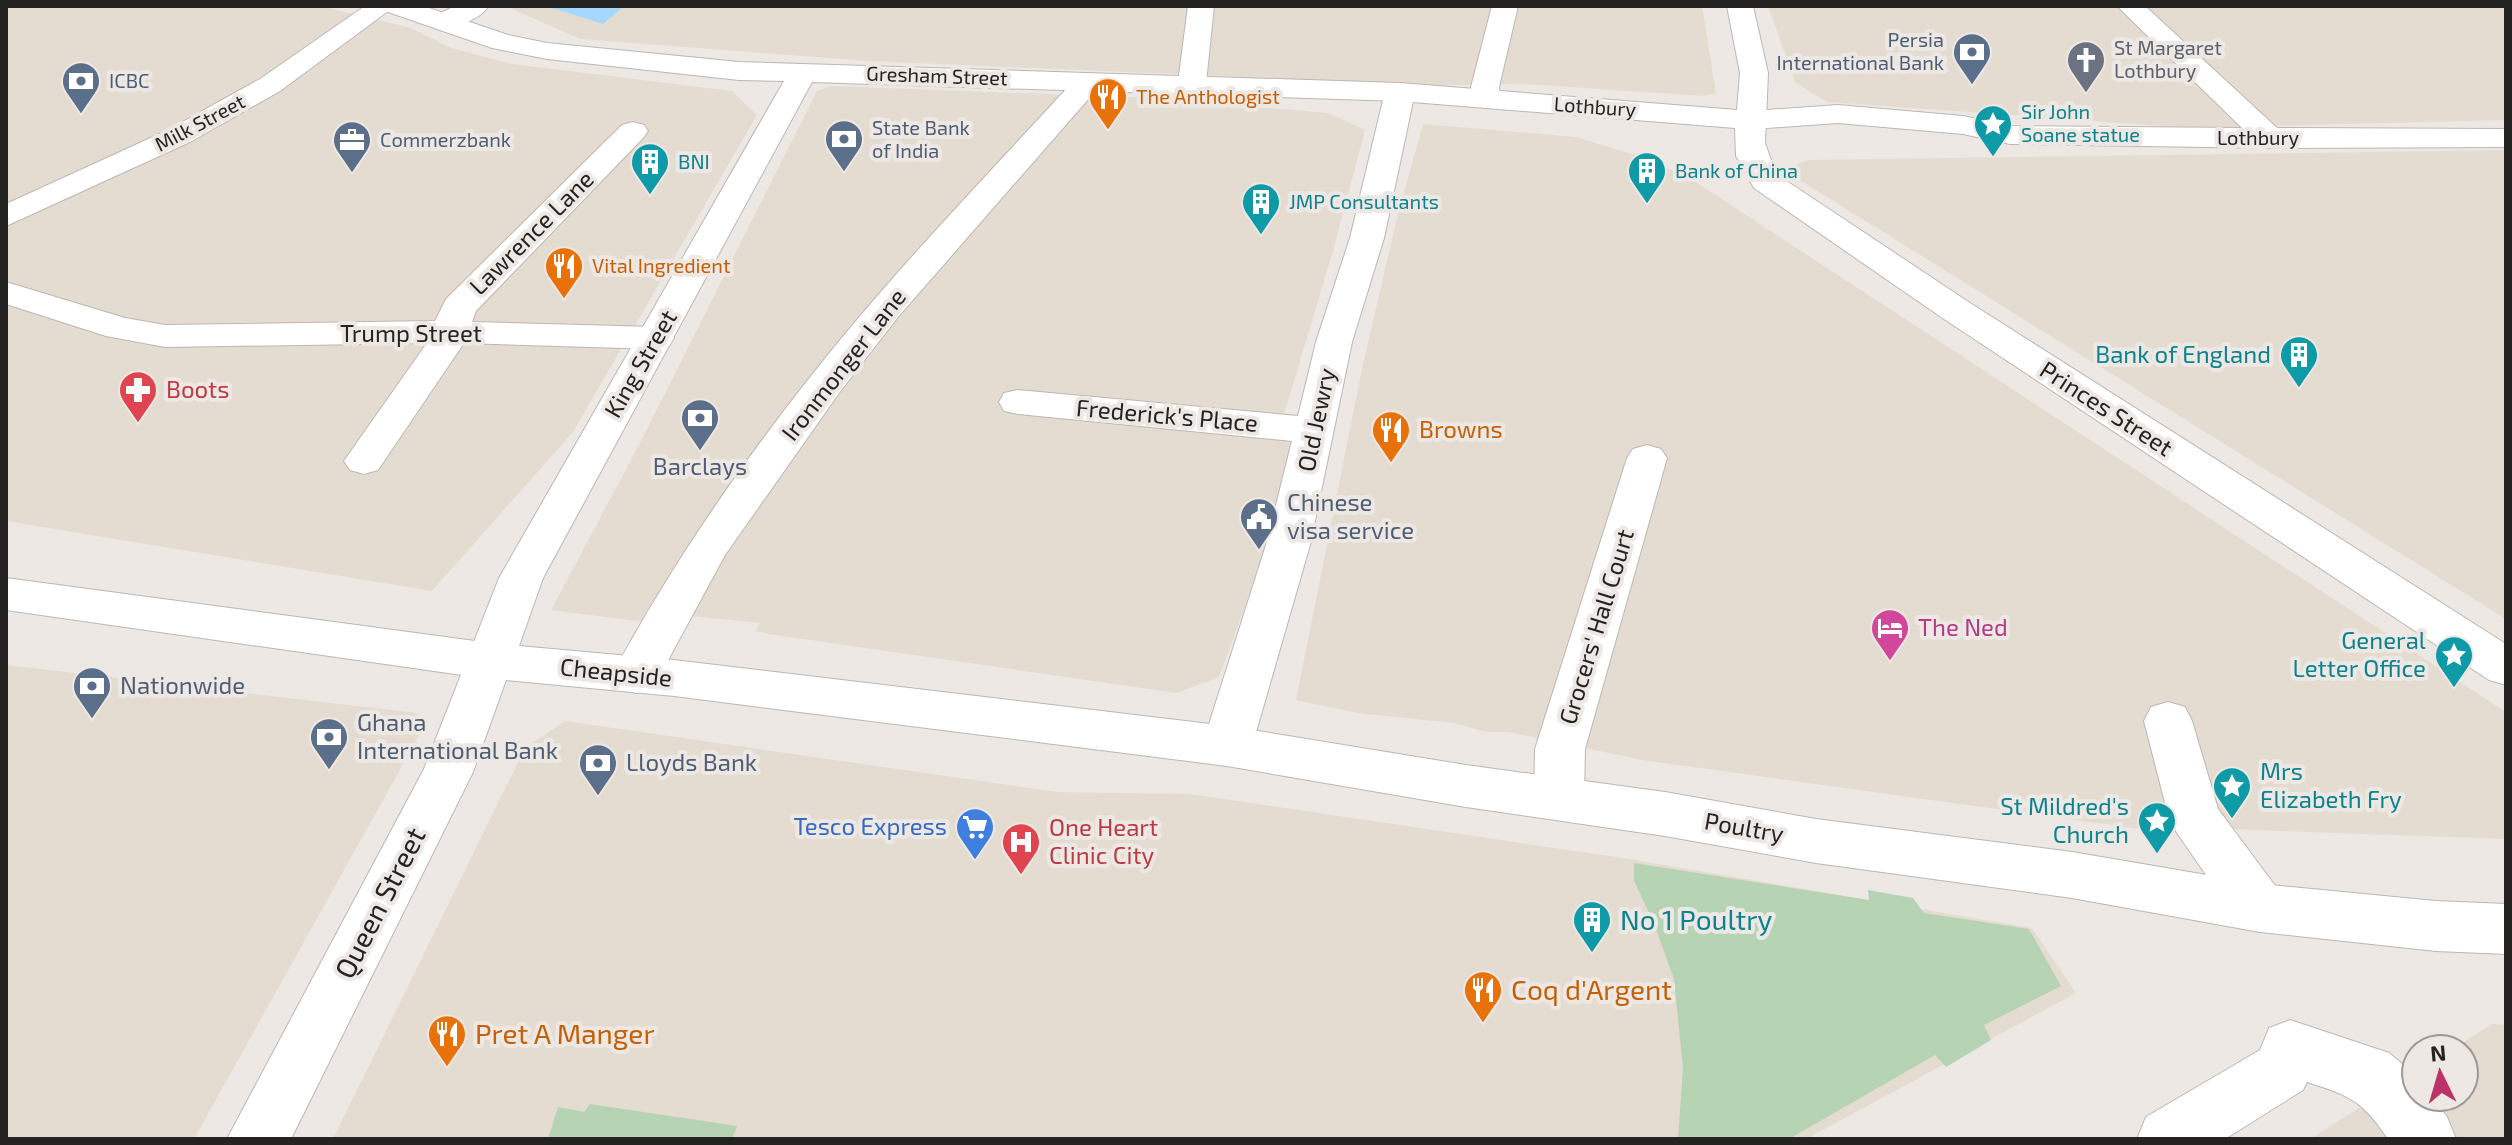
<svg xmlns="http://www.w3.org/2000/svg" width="2512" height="1145" font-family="'Exo 2',sans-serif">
<rect width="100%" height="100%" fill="#ede8e4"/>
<!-- built -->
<path fill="#e5dcd1" d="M6,6H320L411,28L451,48L512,64L732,91L757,115L573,432L432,591L6,521Z
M506,6H1702L1716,93L1703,96L1525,84L1431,85L868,61L580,39Z
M1768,6H2506V120L2189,128L1827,102L1795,82Z
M831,86L1157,98L1328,113L1365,130L1333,251L1277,438L1296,440L1276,522L1219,677L1176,693L769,634L756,631L760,623L651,612L645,622L551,610L640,443L817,91Z
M1423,124L1576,137L1635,155L1688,177L2506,712V839L2226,829L2155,831L1642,760L1508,732H1486L1454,723L1357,713L1296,700L1363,364L1397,218Z
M2506,150V619L1798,179L1793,171L1797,164L1809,160Z
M6,665L416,713L422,730L194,1139H6Z
M565,721L1057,792L1190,794L1629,859L2032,928L2076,993L1806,1139H333L525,748Z
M2492,1024L2506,1025V1139H2310L2416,1072V1097H2464V1049H2452Z"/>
<!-- green -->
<path fill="#b6d3b4" d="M1634,863L1869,900L1868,890L1913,898L1924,913L2029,929L2061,986L1984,1025L1991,1040L1946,1067L1935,1055L1789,1139H1678L1683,1068L1674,979L1653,921L1634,881Z
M590,1104L737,1126L732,1139H548L558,1107L584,1112Z"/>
<!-- water -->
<path fill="#a5d8fd" d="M546,6H624L603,24Z"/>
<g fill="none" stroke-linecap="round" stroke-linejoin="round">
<!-- street casing -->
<g stroke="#bbb7b3" stroke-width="2">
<path id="street" d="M365,6H395L280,91L190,142L6,226V204L168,130L260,79Z
M455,6H489C479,20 451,32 434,28L431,22L434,16Z
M1188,6H1214L1206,83L1202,89L1192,92L1182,89L1178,83Z
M1492,6H1518L1499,87L1500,99L1495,105L1485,108L1475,105L1470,99L1471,87Z
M2117,6H2145L2277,128L2506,129V147L2271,148L2010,144L1963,134L1838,123L1753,129L1742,126L1738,120L1742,114L1753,111L1838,105L1963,116L2010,126L2242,128Z
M1088,73L1098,76L1102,82L1098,88L898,317L839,393L725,555L653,688L636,693L619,688L612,675C683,543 775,415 873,301C939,224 1010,151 1078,76Z
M1400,83L1410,86L1415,92L1384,238L1352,342L1310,545L1252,746L1244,760L1227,766L1210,760L1202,746L1266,545L1292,441L1018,414L1004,411L999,402L1004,393L1018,390L1298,416L1316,342L1350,238L1385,92L1390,86Z
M633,122L644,125L648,131L644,137L476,311L472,322L656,327L669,330L674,338L669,346L656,349L464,343L378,470L364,474L350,470L344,461L427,343L165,347L106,336L6,304V282L125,318L165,325L435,321L446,299L622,125Z
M1647,445L1661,449L1667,458L1585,749L1584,798L1577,813L1559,819L1541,813L1534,798L1535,749L1627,458L1633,449Z
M6,578L490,643L507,648L513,661L507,674L490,679L6,610Z
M2168,702L2185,707L2192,721L2218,809L2279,891L2287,908L2279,925L2260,932L2241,925L2177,833L2169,818L2144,721L2151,707Z
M2290,1020L2389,1053L2415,1074L2416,1097H2432L2447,1117L2456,1139H2388C2362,1100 2350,1096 2307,1082L2303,1090L2225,1139H2137L2146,1117L2260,1050L2269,1028Z"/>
</g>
<!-- secondary casing -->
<g stroke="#bbb7b3" stroke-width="2">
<path id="secondary" d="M384,6H423L508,35L547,43L739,62L1400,83L1737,110L1740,73L1727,6H1753L1768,73L1765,143L1776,174L1970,303L2506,644V685L2489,680L1944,319L1754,188L1736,156L1735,128L1400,101L812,82L543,578L519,646L674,660L1227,726L1466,765L1665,792L1816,819L2072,852L2260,884L2436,901L2506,904V954L2436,951L2260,932L2072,898L1816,863L1665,836L1466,807L1227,766L674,696L506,680L473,772L291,1139H227L424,769L499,578L784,81L739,80L547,59L492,48L388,12Z"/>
</g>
<!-- street -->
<use href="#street" fill="#fff" fill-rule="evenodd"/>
<!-- secondary -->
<use href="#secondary" fill="#fff" fill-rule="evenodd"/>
</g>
<!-- icons -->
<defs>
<g id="bank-pin" transform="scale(2)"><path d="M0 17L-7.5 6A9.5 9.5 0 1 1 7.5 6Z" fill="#5c6f8a" stroke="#ede8e4"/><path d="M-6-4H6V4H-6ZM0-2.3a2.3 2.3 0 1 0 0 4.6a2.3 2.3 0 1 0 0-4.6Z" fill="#fff"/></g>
<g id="church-pin" transform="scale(2)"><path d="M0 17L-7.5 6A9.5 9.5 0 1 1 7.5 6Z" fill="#6b7280" stroke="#ede8e4"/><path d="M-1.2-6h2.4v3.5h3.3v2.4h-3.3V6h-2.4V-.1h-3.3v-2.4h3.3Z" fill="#fff"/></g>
<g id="restaurant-pin" transform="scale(2)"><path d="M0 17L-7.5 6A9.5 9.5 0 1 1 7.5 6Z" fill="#e8710a" stroke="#ede8e4"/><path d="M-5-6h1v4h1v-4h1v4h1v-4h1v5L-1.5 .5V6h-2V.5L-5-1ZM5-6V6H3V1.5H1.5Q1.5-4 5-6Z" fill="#fff"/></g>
<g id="sight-pin" transform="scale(2)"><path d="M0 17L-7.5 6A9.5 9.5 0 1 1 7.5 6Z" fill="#0f9aa8" stroke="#ede8e4"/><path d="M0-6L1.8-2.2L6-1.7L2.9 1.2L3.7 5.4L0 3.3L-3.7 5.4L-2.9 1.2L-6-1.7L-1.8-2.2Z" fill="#fff"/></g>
<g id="office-pin" transform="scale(2)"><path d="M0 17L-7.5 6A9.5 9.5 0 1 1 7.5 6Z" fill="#5c6f8a" stroke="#ede8e4"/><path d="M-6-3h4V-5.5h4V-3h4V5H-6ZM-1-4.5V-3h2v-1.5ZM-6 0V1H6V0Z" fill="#fff"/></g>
<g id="building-pin" transform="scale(2)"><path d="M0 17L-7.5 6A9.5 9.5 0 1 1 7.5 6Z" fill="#0f9aa8" stroke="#ede8e4"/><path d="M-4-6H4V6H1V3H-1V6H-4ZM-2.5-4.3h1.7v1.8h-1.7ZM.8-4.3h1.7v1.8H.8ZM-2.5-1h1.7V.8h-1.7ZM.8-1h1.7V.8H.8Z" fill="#fff"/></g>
<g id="pharmacy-pin" transform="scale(2)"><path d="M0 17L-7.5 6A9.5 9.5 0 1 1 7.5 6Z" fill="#e0444e" stroke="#ede8e4"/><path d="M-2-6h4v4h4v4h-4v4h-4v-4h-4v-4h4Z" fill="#fff"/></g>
<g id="civic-pin" transform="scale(2)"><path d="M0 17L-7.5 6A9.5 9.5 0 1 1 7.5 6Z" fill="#5c6f8a" stroke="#ede8e4"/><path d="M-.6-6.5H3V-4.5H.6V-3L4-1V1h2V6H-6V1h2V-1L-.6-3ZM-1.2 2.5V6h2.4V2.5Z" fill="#fff"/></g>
<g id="hotel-pin" transform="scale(2)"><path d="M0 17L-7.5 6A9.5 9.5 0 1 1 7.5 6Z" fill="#d1479c" stroke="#ede8e4"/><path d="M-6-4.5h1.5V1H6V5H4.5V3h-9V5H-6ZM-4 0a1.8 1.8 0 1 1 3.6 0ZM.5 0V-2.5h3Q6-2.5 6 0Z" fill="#fff"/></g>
<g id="supermarket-pin" transform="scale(2)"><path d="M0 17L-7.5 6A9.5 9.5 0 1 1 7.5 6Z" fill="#3f7fe0" stroke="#ede8e4"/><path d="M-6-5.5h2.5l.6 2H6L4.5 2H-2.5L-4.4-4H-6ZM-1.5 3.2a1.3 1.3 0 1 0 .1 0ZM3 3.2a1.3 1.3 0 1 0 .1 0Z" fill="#fff"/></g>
<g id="hospital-pin" transform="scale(2)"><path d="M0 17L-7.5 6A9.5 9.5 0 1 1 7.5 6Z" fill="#e0444e" stroke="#ede8e4"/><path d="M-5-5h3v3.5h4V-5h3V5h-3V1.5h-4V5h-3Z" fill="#fff"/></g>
</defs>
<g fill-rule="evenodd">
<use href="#bank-pin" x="1972" y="52"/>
<use href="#church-pin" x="2086" y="60"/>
<use href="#bank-pin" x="81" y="81"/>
<use href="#restaurant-pin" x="1108" y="97"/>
<use href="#sight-pin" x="1993" y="124"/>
<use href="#bank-pin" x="844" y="139"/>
<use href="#office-pin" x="352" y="140"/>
<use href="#building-pin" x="650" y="162"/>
<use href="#building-pin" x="1647" y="171"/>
<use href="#building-pin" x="1261" y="202"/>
<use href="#restaurant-pin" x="564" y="266"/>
<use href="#building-pin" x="2299" y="355"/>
<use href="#pharmacy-pin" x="138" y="390"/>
<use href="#bank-pin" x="700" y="418"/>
<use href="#restaurant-pin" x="1391" y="430"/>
<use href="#civic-pin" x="1259" y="517"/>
<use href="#hotel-pin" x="1890" y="628"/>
<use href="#sight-pin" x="2454" y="655"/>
<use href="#bank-pin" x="92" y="686"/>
<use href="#bank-pin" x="329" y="737"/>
<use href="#bank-pin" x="598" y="763"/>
<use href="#sight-pin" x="2232" y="786"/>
<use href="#sight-pin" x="2157" y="821"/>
<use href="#supermarket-pin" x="975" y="827"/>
<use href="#hospital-pin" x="1021" y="842"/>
<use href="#building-pin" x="1592" y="920"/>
<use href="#restaurant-pin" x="1483" y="990"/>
<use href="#restaurant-pin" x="447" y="1034"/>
</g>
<g text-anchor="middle" stroke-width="8" stroke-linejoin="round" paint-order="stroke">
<!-- far-service labels -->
<g font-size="20" fill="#4e5e75" stroke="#ede8e4" text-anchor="start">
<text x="1944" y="47" text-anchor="end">Persia<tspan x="1944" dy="23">International Bank</tspan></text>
<text x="109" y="88">ICBC</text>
<text x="872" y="135">State Bank<tspan x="872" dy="23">of India</tspan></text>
<text x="380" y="147">Commerzbank</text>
</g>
<!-- far-worship labels -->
<g font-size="20" fill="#5b616d" stroke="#ede8e4" text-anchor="start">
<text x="2114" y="55">St Margaret<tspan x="2114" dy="23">Lothbury</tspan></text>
</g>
<!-- far-street labels -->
<g font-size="20" fill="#252322" stroke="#ede8e4">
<text transform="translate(937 76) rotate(2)" y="7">Gresham Street</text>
<text transform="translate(1595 107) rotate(4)" y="7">Lothbury</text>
<text transform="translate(200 123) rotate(-28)" y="7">Milk Street</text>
<text x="2258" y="145">Lothbury</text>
</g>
<!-- far-food labels -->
<g font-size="20" fill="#c56008" stroke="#ede8e4" text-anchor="start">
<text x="1136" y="104">The Anthologist</text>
<text x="592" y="273">Vital Ingredient</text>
</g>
<!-- far-culture labels -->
<g font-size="20" fill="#0d838f" stroke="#ede8e4" text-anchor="start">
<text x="2021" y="119">Sir John<tspan x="2021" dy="23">Soane statue</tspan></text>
<text x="678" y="169">BNI</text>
<text x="1675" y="178">Bank of China</text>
<text x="1289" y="209">JMP Consultants</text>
</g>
<!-- street labels -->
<g font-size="24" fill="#252322" stroke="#ede8e4">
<text transform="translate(532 233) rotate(-45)" y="8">Lawrence Lane</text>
<text x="411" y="342">Trump Street</text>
<text transform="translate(641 364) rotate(-60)" y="8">King Street</text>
<text transform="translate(844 365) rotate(-52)" y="8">Ironmonger Lane</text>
<text transform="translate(2106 409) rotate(33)" y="8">Princes Street</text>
<text transform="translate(1167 416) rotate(5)" y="8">Frederick's Place</text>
<text transform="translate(1317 420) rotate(-78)" y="8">Old Jewry</text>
<text transform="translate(1597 627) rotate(-73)" y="8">Grocers' Hall Court</text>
<text transform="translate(616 673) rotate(6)" y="8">Cheapside</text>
<text transform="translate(1744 828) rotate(10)" y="8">Poultry</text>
</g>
<!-- culture labels -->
<g font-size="24" fill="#0d838f" stroke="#ede8e4" text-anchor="end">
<text x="2271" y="363">Bank of England</text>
<text x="2426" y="649">General<tspan x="2426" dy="28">Letter Office</tspan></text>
<text x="2260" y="780" text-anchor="start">Mrs<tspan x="2260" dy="28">Elizabeth Fry</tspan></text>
<text x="2129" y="815">St Mildred's<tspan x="2129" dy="28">Church</tspan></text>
</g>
<!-- health labels -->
<g font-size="24" fill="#be3a42" stroke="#ede8e4" text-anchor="start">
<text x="166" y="398">Boots</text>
<text x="1049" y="836">One Heart<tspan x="1049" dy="28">Clinic City</tspan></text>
</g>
<!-- food labels -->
<g font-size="24" fill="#c56008" stroke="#ede8e4" text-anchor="start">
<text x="1419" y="438">Browns</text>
</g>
<!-- service labels -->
<g font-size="24" fill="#4e5e75" stroke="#ede8e4" text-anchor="start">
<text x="700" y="475" text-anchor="middle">Barclays</text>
<text x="1287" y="511">Chinese<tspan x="1287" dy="28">visa service</tspan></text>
<text x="120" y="694">Nationwide</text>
<text x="357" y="731">Ghana<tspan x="357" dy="28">International Bank</tspan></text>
<text x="626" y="771">Lloyds Bank</text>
</g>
<!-- hotel labels -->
<g font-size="24" fill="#b23c85" stroke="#ede8e4" text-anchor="start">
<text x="1918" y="636">The Ned</text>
</g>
<!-- shop labels -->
<g font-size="24" fill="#366cbe" stroke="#ede8e4" text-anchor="end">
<text x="947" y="835">Tesco Express</text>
</g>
<!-- near-street labels -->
<g font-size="28" fill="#252322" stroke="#ede8e4">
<text transform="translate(380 903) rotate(-63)" y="10">Queen Street</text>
</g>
<!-- near-culture labels -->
<g font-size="28" fill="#0d838f" stroke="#ede8e4" text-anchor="start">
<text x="1620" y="930">No 1 Poultry</text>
</g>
<!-- near-food labels -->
<g font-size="28" fill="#c56008" stroke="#ede8e4" text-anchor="start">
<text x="1511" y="1000">Coq d'Argent</text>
<text x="475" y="1044">Pret A Manger</text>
</g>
</g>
<!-- border -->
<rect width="2512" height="1145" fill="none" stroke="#252322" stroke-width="16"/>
<!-- north arrow -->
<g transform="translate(2440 1073) rotate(355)"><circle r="38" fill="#ede8e4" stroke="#9d9996" stroke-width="2"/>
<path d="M0-6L14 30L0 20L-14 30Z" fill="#bd3268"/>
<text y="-12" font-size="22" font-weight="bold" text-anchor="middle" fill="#252322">N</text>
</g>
</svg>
